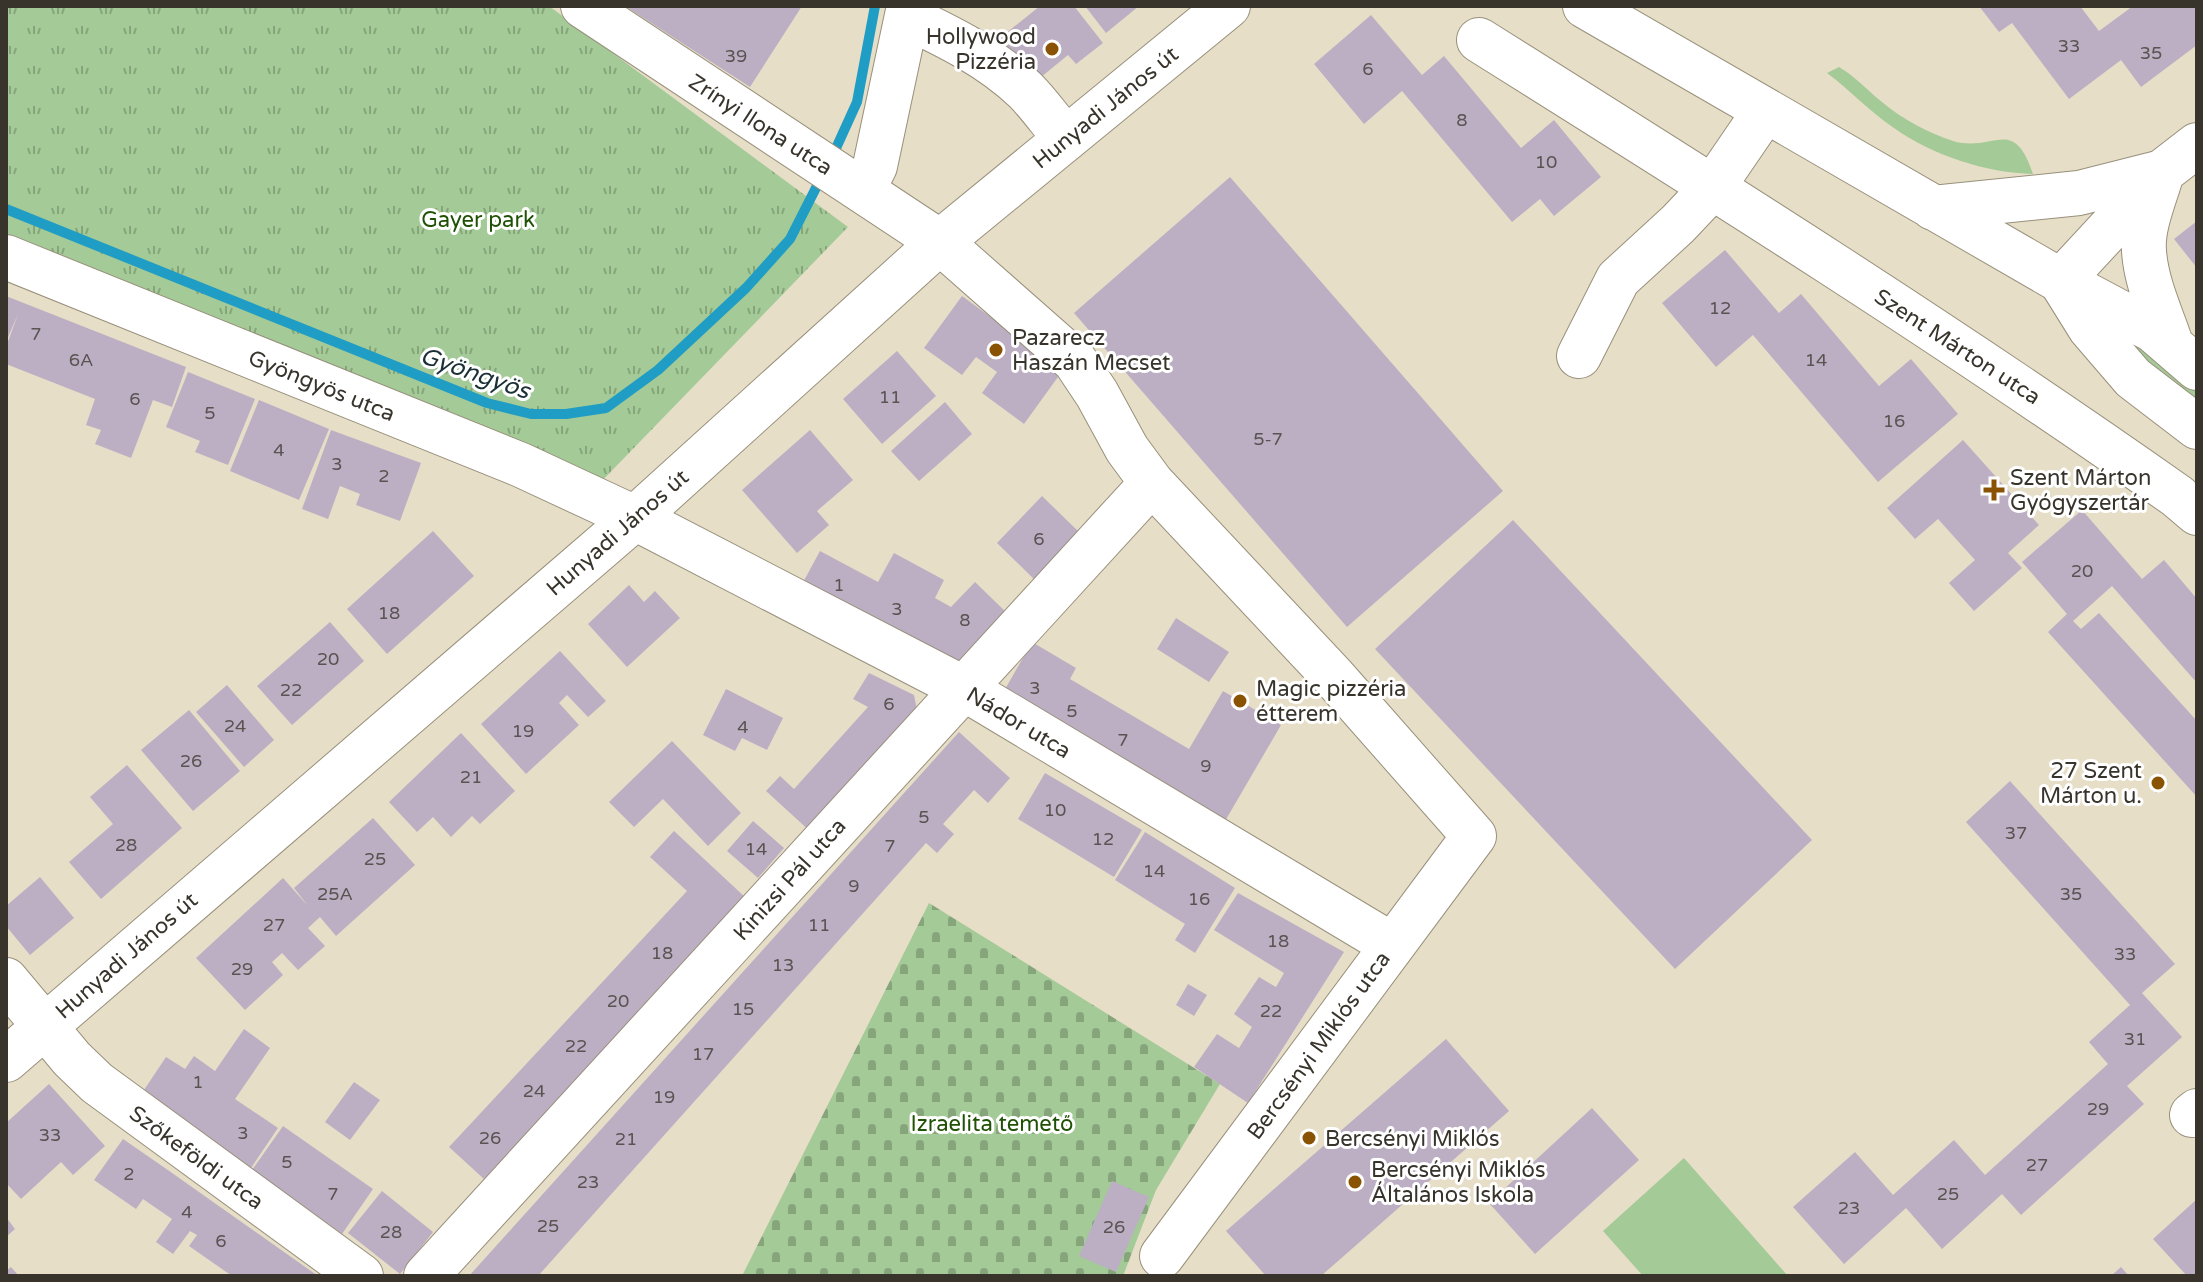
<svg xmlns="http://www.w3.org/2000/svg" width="2203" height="1282" font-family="'Varela Round',sans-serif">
<defs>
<pattern id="cemetery-stones" width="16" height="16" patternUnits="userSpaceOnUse" patternTransform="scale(2)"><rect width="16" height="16" fill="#a3ca97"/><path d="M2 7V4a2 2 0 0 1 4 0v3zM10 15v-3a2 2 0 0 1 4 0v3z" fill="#86a57b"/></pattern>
<pattern id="park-tufts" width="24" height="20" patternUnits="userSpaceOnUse" patternTransform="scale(2)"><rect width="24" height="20" fill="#a3ca97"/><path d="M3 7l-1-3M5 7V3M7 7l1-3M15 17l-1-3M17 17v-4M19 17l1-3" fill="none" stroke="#86a57b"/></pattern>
</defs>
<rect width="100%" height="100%" fill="#e7dec8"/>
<!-- green -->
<path fill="#a3ca97" d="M1839,67C1855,76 1868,91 1882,102C1902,119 1929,133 1953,141C1994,153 2013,114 2033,174C1986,173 1932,155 1894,128C1870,112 1850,90 1827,73Z
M2128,326L2197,384V409L2135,361Z
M1684,1158L1788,1276H1643L1603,1231Z"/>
<!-- cemetery -->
<path fill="url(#cemetery-stones)" d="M929,903L1220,1084L1156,1190L1123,1276H742Z"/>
<!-- park -->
<path fill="url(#park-tufts)" d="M6,6H549L848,227L595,488L6,258Z"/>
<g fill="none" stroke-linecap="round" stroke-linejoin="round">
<!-- stream -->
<path stroke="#209dc4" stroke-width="10" d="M832,157L857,102L875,6
M6,209L487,403L531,414H566L606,408L658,370L746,288L790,239L823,174"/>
</g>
<!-- building -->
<path fill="#bdafc3" d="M625,6H802L750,87Z
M1040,6H1074L1103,43L1076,64L1068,55L1035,82L1000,38Z
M1085,6H1139L1106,33Z
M1979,6H2080L2099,31L2133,6H2197V45L2141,87L2121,60L2069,99L2012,23L1999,32Z
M1371,15L1422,75L1444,56L1521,148L1554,120L1601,177L1554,216L1540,199L1512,222L1402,91L1364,124L1314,64Z
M1230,177L1503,491L1347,627L1074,313Z
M2197,221V268L2174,239Z
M1725,250L1779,313L1801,294L1879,386L1911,359L1958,414L1878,482L1753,335L1716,367L1662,303Z
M6,296L186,367L172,407L153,400L131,458L95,444L101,430L86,425L95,399L6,364V347L18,314L6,342Z
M962,296L1063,370L1024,424L982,393L997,372L976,357L962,375L924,348Z
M897,351L936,396L882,444L843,399Z
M188,372L255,399L228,465L195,452L200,441L166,427Z
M259,400L329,429L299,500L230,471Z
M945,402L972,434L919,481L891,451Z
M331,430L421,463L400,521L356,505L360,494L340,486L328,519L302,509Z
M810,430L853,480L817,511L829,525L797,553L742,490Z
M1963,440L2039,525L2008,553L2022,568L1974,611L1949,583L1975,560L1938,519L1915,539L1887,508Z
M1042,496L1081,534L1036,581L997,543Z
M2082,510L2142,579L2164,560L2197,599V683L2112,586L2073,621L2081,629L2099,613L2197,721V797L2048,632L2067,614L2022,562Z
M1513,520L1812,840L1675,969L1375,649Z
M433,531L474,576L387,654L347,609Z
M820,551L878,582L894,553L944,580L935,598L951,607L975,582L1008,614L954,670L800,588Z
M629,585L644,602L655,591L680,618L627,667L588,624Z
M1176,618L1229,652L1209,682L1157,649Z
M330,622L364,661L292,725L257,686Z
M1032,642L1076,668L1070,679L1189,749L1223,691L1281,725L1221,828L1000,698Z
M560,651L606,701L588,717L567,695L559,703L579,725L526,774L481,724Z
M869,673L914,695L918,715L812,833L766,791L780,776L794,789L868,707L853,699Z
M227,685L274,740L244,767L196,712Z
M726,689L783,718L767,750L742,738L735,751L703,735Z
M189,710L240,771L193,811L141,750Z
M959,732L1010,778L988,803L974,790L943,824L954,834L937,853L926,843L538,1276H469Z
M461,733L515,791L480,824L472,816L451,837L433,817L417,832L389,802Z
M672,741L741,813L708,846L663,799L634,827L609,802Z
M127,765L182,828L101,899L69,862L113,824L90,797Z
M1045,773L1142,830L1114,877L1018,819Z
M2160,773L2168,782L2156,793L2148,784Z
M2010,781L2175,964L2142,993L2182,1037L2127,1086L2144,1104L2021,1215L2002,1194L1942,1249L1906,1208L1844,1264L1793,1207L1855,1152L1893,1195L1954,1140L1985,1175L2108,1064L2089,1042L2130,1005L1966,822Z
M373,818L415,865L336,936L320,917L308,928L325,946L298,970L282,953L272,962L283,975L245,1010L196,958L283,878L308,906L294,888Z
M753,821L784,848L758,878L727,851Z
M674,831L746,898L484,1179L449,1147L687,891L650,857Z
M1145,832L1235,888L1195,953L1175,940L1185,924L1115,880Z
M40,877L74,918L30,955L6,926V906Z
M1238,893L1344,952L1248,1103L1194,1067L1217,1034L1239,1048L1252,1027L1234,1014L1259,977L1276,987L1284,973L1214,930Z
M1188,984L1207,995L1194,1016L1176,1005Z
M244,1029L270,1048L235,1099L278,1128L251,1168L142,1093L166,1057L185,1069L194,1056L215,1071Z
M1446,1039L1509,1111L1321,1276H1266L1226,1231Z
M354,1082L380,1100L350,1140L325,1122Z
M49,1084L105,1146L73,1175L61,1162L21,1199L6,1183V1123Z
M1592,1108L1639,1160L1535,1254L1489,1203Z
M283,1126L373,1189L342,1234L252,1170Z
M123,1139L165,1168L318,1276H232L189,1246L197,1235L190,1231L173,1254L156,1242L172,1219L143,1199L136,1209L94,1180Z
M1112,1181L1149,1197L1116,1272L1079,1256Z
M382,1191L433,1232L400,1274L348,1233Z
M2197,1199V1276H2187L2153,1239Z
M6,1217L15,1229L6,1237Z
M11,1267L19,1276H6V1271Z
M2121,1267L2129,1276H2111Z"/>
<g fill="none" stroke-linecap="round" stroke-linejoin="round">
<!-- minor casing -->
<g stroke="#98907b" stroke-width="46">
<path id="minor" d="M583,6L940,242L1075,361L1097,394L1127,449L1152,483L1333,676L1474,836L1162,1256
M1585,6L2061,281L2153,330L2197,368
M907,17C949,37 990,57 1025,90C1040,105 1052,123 1066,139
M1479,40C1715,188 1950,336 2177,496L2197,513
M2161,176C2154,200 2142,227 2144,251C2146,283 2161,314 2171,344
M863,190L875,166L909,6
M1933,208L2079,193L2162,172
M6,257L521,465L635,518L963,688L1392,945
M2061,281L2162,172L2197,145
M2062,283L2090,328L2133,378L2197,427
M1579,356L1618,279L1678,224L1713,187L1765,111
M6,980L72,1059L97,1083L361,1276
M6,1060L635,518L940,242L1228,6
M2192,1115L2197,1111
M426,1276L1152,483"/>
</g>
<!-- minor -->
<use href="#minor" stroke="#fff" stroke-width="44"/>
</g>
<!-- markers -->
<g fill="#8a5304" stroke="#fff" stroke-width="3">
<circle cx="1052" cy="49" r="8"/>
<circle cx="996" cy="350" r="8"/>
<path d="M1990 478h8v8h8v8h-8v8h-8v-8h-8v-8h8z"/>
<circle cx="1240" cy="701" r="8"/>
<circle cx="2158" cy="783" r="8"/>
<circle cx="1309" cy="1138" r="8"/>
<circle cx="1355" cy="1182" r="8"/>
</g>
<g text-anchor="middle" stroke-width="6" stroke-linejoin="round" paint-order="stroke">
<!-- number labels -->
<g font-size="18" fill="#595352">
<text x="2069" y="52">33</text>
<text x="2151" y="59">35</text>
<text x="736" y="62">39</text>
<text x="1368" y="75">6</text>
<text x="1462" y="126">8</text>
<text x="1546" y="168">10</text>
<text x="1720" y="314">12</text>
<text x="36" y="340">7</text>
<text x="81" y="366">6A</text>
<text x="1816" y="366">14</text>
<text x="890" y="403">11</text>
<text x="135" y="405">6</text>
<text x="210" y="419">5</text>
<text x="1894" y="427">16</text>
<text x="1268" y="445">5-7</text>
<text x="279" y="456">4</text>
<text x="337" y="470">3</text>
<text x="384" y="482">2</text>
<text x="1039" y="545">6</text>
<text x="2082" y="577">20</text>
<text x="839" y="591">1</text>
<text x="897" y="615">3</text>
<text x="389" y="619">18</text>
<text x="965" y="626">8</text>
<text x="328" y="665">20</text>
<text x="1035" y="694">3</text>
<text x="291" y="696">22</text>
<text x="889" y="710">6</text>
<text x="1072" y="717">5</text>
<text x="235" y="732">24</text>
<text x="743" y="733">4</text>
<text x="523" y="737">19</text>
<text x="1123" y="746">7</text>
<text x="191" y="767">26</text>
<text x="1206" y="772">9</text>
<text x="471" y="783">21</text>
<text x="1055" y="816">10</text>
<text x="924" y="823">5</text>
<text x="2016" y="839">37</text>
<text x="1103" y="845">12</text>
<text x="126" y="851">28</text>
<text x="890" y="852">7</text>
<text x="756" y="855">14</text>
<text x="375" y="865">25</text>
<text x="1154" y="877">14</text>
<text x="854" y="892">9</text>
<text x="335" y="900">25A</text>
<text x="2071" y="900">35</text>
<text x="1199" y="905">16</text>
<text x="274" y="931">27</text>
<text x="819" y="931">11</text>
<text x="1278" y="947">18</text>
<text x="662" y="959">18</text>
<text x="2125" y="960">33</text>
<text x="783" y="971">13</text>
<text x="242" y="975">29</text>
<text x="618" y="1007">20</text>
<text x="743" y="1015">15</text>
<text x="1271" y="1017">22</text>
<text x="2135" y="1045">31</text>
<text x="576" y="1052">22</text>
<text x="703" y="1060">17</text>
<text x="198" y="1088">1</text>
<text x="534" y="1097">24</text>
<text x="664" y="1103">19</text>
<text x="2098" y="1115">29</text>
<text x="243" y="1139">3</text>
<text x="50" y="1141">33</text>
<text x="490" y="1144">26</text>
<text x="626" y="1145">21</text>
<text x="287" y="1168">5</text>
<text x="2037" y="1171">27</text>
<text x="129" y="1180">2</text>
<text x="588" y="1188">23</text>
<text x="333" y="1200">7</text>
<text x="1948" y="1200">25</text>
<text x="1849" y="1214">23</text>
<text x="187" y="1218">4</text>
<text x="548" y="1232">25</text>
<text x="1114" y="1233">26</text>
<text x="391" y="1238">28</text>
<text x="221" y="1247">6</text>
</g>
<!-- poi labels -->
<g font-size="22" fill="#38342c" stroke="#fff" text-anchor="start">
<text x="1036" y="44" text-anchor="end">Hollywood<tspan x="1036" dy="25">Pizzéria</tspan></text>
<text x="1012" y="345">Pazarecz<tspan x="1012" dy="25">Haszán Mecset</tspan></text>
<text x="2010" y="485">Szent Márton<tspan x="2010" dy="25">Gyógyszertár</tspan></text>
<text x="1256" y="696">Magic pizzéria<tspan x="1256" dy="25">étterem</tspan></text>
<text x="2142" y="778" text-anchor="end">27 Szent<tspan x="2142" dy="25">Márton u.</tspan></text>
<text x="1325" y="1146">Bercsényi Miklós</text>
<text x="1371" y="1177">Bercsényi Miklós<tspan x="1371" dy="25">Általános Iskola</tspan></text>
</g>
<!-- street labels -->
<g font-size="22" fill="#38342c" stroke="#fff">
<text transform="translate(1105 107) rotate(-39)" y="8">Hunyadi János út</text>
<text transform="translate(761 124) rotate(33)" y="8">Zrínyi Ilona utca</text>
<text transform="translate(1958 346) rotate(33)" y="8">Szent Márton utca</text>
<text transform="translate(322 385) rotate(22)" y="8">Gyöngyös utca</text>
<text transform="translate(617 532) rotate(-41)" y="8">Hunyadi János út</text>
<text transform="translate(1019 722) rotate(31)" y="8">Nádor utca</text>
<text transform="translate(789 879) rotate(-48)" y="8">Kinizsi Pál utca</text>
<text transform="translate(126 955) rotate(-41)" y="8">Hunyadi János út</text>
<text transform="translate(1318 1045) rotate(-54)" y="8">Bercsényi Miklós utca</text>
<text transform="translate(197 1157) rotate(36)" y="8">Szőkeföldi utca</text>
</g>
<!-- park labels -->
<g font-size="22" fill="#1f5204" stroke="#fff">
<text x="478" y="227">Gayer park</text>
<text x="992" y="1131">Izraelita temető</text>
</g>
<!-- water labels -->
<g font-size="24" font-style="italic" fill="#1b2f37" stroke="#fff">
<text transform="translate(475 373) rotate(19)" y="8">Gyöngyös</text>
</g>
</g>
<!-- border -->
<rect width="2203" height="1282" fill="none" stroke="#38342c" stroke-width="16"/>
</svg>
